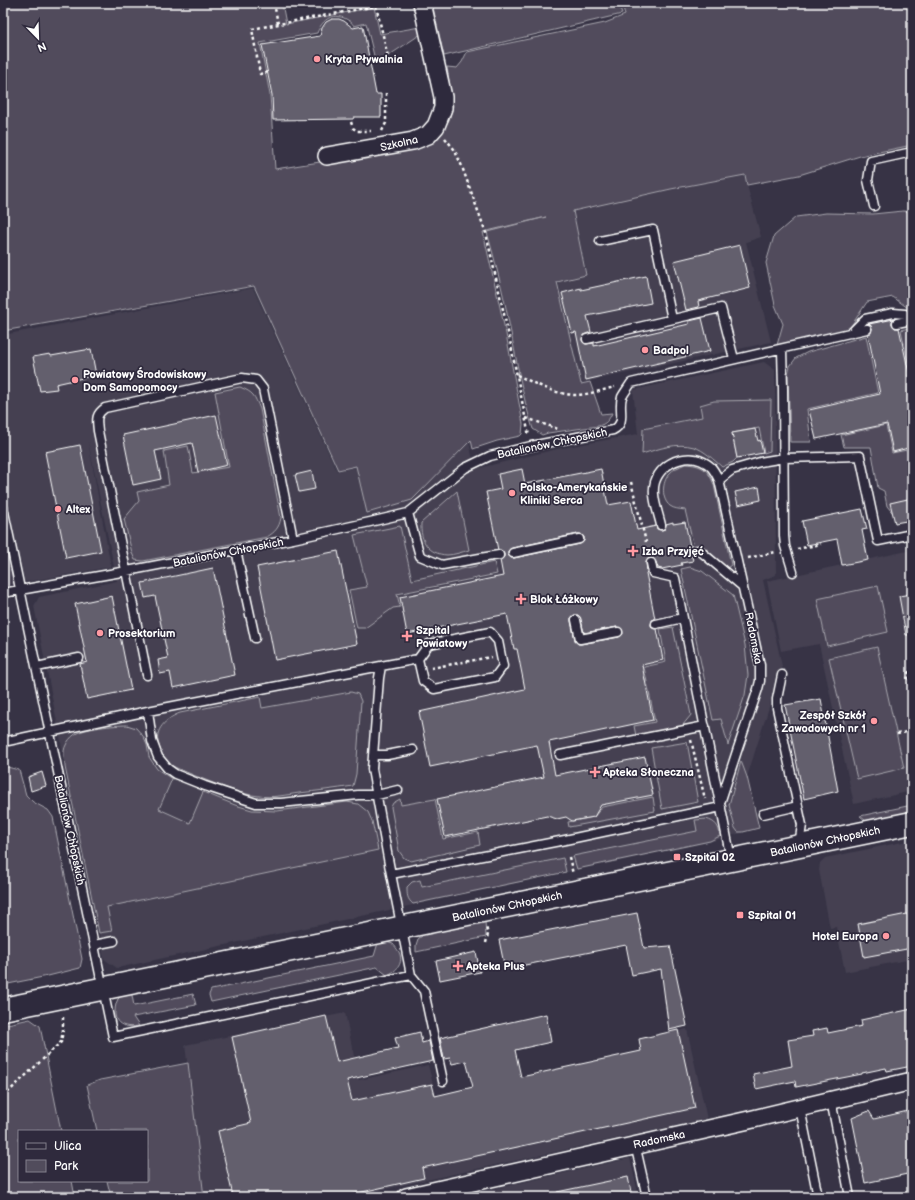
<svg xmlns="http://www.w3.org/2000/svg" width="915" height="1200" font-family="'Balsamiq Sans',sans-serif">
<rect width="100%" height="100%" fill="#373345"/>
<filter id="ink" filterUnits="userSpaceOnUse"><feTurbulence type="fractalNoise" baseFrequency=".025" numOctaves="2"/><feDisplacementMap in="SourceGraphic" scale="8" xChannelSelector="R" yChannelSelector="G"/><feConvolveMatrix kernelMatrix="1 2 1 2 8 2 1 2 1" color-interpolation-filters="sRGB"/></filter>
<g filter="url(#ink)">
<!-- built -->
<path fill="#444051" d="M746,175L747,185L761,237L746,242L771,342L581,383L558,282L587,275L573,211L653,193Z
M253,288L337,471L469,442L475,469L557,449L638,434L633,390L764,362L775,370L776,575L763,580L782,666L747,777L759,828L709,842L117,968L104,959L34,606L39,597L117,581L88,441L111,567L3,586V335Z
M912,550V791L854,804L819,644L781,651L767,581Z
M912,840V959L845,972L836,927L830,928L829,923L819,870L820,863L825,858Z
M345,1013L359,1080L428,1065L436,1096L643,1051L641,1039L687,1029L707,1119L349,1197H204L185,1045Z
M630,1158L639,1197H457Z"/>
<!-- green -->
<path fill="#514c5c" stroke="#a8a6ae" d="M3,3H282L286,24L374,7L380,34L420,27L421,34L376,64L366,23L354,26C352,22 348,20 344,18C330,13 322,21 317,33L260,43L270,95L275,169L416,147L431,140L443,131L449,120L453,106L447,67L457,68L462,62L467,52L605,23L625,15L622,3H912V145L860,156L799,175L747,185L745,175L671,189L573,211L586,275L557,282L581,384L590,382L601,414L612,413C609,420 606,424 598,426L548,433L542,435L533,429C522,396 517,361 510,328C504,296 496,264 487,232L546,217L483,232L506,334L523,424L522,434L520,436L497,441L473,449L471,440L412,500L367,513L356,466L338,470L254,286L3,331Z
M432,3H619L622,14L444,56Z
M903,211L912,212V311L893,297L867,302L849,329L777,345L783,324L775,305L766,263L774,236L796,217L826,213L873,214Z
M912,327V376H911L901,330Z
M866,336L878,393L807,409L811,442H790L788,374L790,366L796,358L808,352Z
M240,387C254,393 254,395 260,409L281,518C279,528 275,532 267,537L143,561L135,560L132,553L124,519L139,501L137,492L169,485L164,451L188,446L193,473L229,467L215,392Z
M771,400L770,451L764,453L759,428L732,433L737,458L733,462L722,467C714,460 704,450 694,447C677,442 658,449 642,454L643,429L702,417L700,405L714,401Z
M886,425L892,453L912,449V520L896,517L887,506L884,491L878,488L871,447H844L841,435Z
M685,464C702,465 708,469 714,485L731,565L727,568L703,546L694,547L685,510C679,509 674,509 670,506C661,499 662,482 669,474C673,469 679,467 685,464Z
M457,491L469,550C462,552 454,555 447,555C428,554 420,541 421,523Z
M400,526L412,580L494,562L497,574L397,594L400,607L393,608L365,628H357L349,590L367,587L354,535Z
M690,567L702,571L733,595L745,645L748,675L745,695L728,745L721,719L713,720L681,569Z
M878,586L888,632L827,646L817,599Z
M673,627L691,715L682,726L636,736L634,726L655,722L644,667L666,662L660,629Z
M877,647L904,768L857,779L829,658Z
M351,692L358,694L361,701L356,774L353,786C335,789 317,791 299,793C286,795 272,798 259,796C237,794 214,783 193,775C185,771 173,768 166,761C162,756 159,748 158,741C155,728 169,717 180,713L260,697L262,708Z
M127,725L136,728L143,736L147,745L149,757L157,769L172,779L159,809L190,823L203,792L235,805L252,810L277,811L347,802L358,804L368,812L372,821L378,850L107,907L112,931L99,933L65,767C65,760 62,752 66,745C67,742 71,737 74,735C82,728 116,725 127,725Z
M687,742L698,802L662,809L651,748Z
M741,761L747,777L759,828L743,832H738L735,828L729,805Z
M3,766L19,770L26,795L33,802L48,810L53,817L82,959L80,968L48,976L3,985Z
M653,797L655,811L569,827L568,822L594,817L602,807Z
M400,799L401,805L435,799L443,839L478,832L480,845L411,861L404,858L399,851L391,807L393,803Z
M912,805V812L866,821L860,816Z
M706,819C716,822 719,826 720,836L710,841L577,869L573,856L697,831L695,820Z
M563,858L566,872L413,904C407,899 407,895 407,887L412,882L420,880L422,887Z
M485,921L486,937L416,952V945L418,939L427,932Z
M383,941C386,942 390,943 393,944C395,946 397,949 399,952C404,963 397,971 387,975L377,967L211,1002L209,995L211,990L374,956L378,943Z
M131,990L134,1006L193,994L196,1005L133,1017L139,1026C127,1028 114,1026 115,1011C115,1007 116,1003 118,999C121,995 127,993 131,990Z
M30,1019L40,1026L61,1131H19V1181H72L75,1197H3V1025Z
M188,1063L204,1197H111L107,1181H147V1131H97L87,1085L100,1080Z"/>
<!-- building -->
<path fill="#635f6d" stroke="#fff" fill-rule="evenodd" d="M332,19H339L344,21L353,28L363,26L376,94H381V117H354L353,119L273,120L272,95L262,45L320,36L322,28L326,22Z
M740,245L750,288L698,301L699,307L686,310L674,261Z
M646,276L651,303L587,316L591,332L583,335L582,340L583,342L586,344L594,343V346L689,324V321L702,318L710,351L586,380L576,332L572,333L562,293L581,288V290Z
M894,319L892,321V324L895,328H899L910,378H912V447L893,452L887,424L816,439L809,410L880,394L868,334L871,333L872,328L869,324Z
M91,349L96,375L56,384L57,389L40,391L33,357L50,354L51,356Z
M216,415L227,465L198,472L192,443L155,451L161,479L133,485L123,435Z
M755,429L758,441L760,440L763,453L737,458L732,433Z
M80,445L101,551L66,558L45,452Z
M522,469L525,484L601,469L608,505L631,501L637,530L656,526L657,529L662,530L665,529L666,524L673,522V524L685,522L690,546L686,549V552L689,556H692L693,561L681,563L682,565L662,569L658,568L656,562L653,558H650L646,562L647,572L646,573L655,619L652,620L651,625L652,628L657,629L663,660L642,665L653,720L549,742L555,775L645,757L653,795L601,805L594,817L572,821L566,817L557,819L547,816L445,837L437,799L544,777L537,745L430,767L419,712L525,689L517,649H514L507,614L407,634L400,597L503,576L500,560L504,557V554L501,550H498L486,492L501,489L498,474ZM578,534H581L584,537V541L580,544L514,558H511L508,555V551L512,548ZM574,615H578L580,617L584,633L617,627L622,629L623,634L619,637L581,644H578L575,640L571,621V618Z
M312,471L315,489L299,492L295,475Z
M759,487L761,500L738,505L735,492Z
M912,498V520L895,523L890,503Z
M862,509L867,529L862,530L868,560L842,565L837,539L807,545L802,521Z
M338,551L357,644L275,660L257,567Z
M213,568L235,675L173,688L170,672L160,674L158,660L168,658L155,596L145,598L142,583Z
M911,594L912,601V635H906L899,596Z
M112,596L131,690L87,699L80,664L87,662L75,604Z
M821,699L838,791L804,799L785,705Z
M42,772L46,786L31,791L28,777Z
M637,913L644,948L670,946L687,1026L669,1030L661,969L632,975L626,945L505,969L499,940Z
M912,913V948L864,957L858,924Z
M476,952L480,972L440,980L436,961Z
M912,1009V1066L887,1071L886,1068L862,1073V1074L796,1087L795,1081L756,1089L753,1074L792,1066L788,1040L813,1036L812,1031L827,1028L828,1033L862,1026L861,1020Z
M546,1014L551,1042L515,1050L521,1077L641,1051L639,1039L678,1030L695,1108L422,1168L424,1178L340,1197H242V1194L233,1196L218,1131L251,1123L232,1037L326,1016L337,1062L398,1048L395,1038L420,1032L422,1043L429,1041L433,1061L347,1080L352,1101L432,1084L435,1096L473,1087L466,1061L452,1064L450,1058L444,1059L440,1038Z
M912,1110V1173L865,1183L852,1118L869,1111L874,1119Z
M628,1177L632,1197H558L557,1192Z"/>
<g fill="none" stroke-linecap="round" stroke-linejoin="round">
<!-- lane casing -->
<g stroke="#fff" stroke-width="11">
<path id="lane" d="M874,206L868,180L871,161L912,152
M600,241L653,230L672,319
M897,323L912,320
M851,333L865,319L893,313L905,314L912,319
M587,339L721,308L734,359
M782,349L783,389L784,536L785,546L793,572
M719,480L732,470L760,462L784,458L860,456L878,541L912,534
M3,507L113,1037L411,975
M408,513L420,556L442,565L480,558L499,555
M661,525C658,512 651,495 655,482C662,460 693,450 711,467C714,470 717,476 719,480L760,665V681L758,689L737,751L720,803
M236,550L255,638
M691,551L699,550L743,587
M513,553L579,539
M651,563L653,573L675,578L731,859
M3,593L127,571L293,539L370,522L408,513L465,468L490,456L531,446L613,430C627,423 618,409 622,397C624,393 628,388 631,383L867,329
M576,620L580,639L618,632
M656,624L683,618
M381,666L418,659L423,681L434,689L495,677L503,666L498,641L490,632L429,644L418,659
M37,667L79,658
M147,675L98,431C97,420 95,415 105,408L242,378L256,380L263,389L293,539
M782,675L777,699V708L802,825L799,845
M148,711L152,741L158,757L168,769L175,774L205,786L256,803H281L358,795H377L398,790
M3,742L148,711L381,666L379,678L372,769L389,864L411,975L424,991L443,1081
M373,755H387L413,750
M560,755L705,726
M763,814L798,806
M391,874L565,840L721,807
M94,945L114,941
M831,1100L850,1197
M800,1108L818,1197
M635,1144L647,1197"/>
</g>
<!-- street casing -->
<g stroke="#fff" stroke-width="20">
<path id="street" d="M327,156L413,141L428,135L436,126L443,108V97L422,3
M406,1197L749,1120L912,1081"/>
</g>
<!-- secondary casing -->
<g stroke="#fff" stroke-width="25">
<path id="secondary" d="M3,1009L912,823"/>
</g>
<!-- path -->
<path stroke="#fff" stroke-width="2.5" stroke-dasharray="3 3" stroke-linecap="butt" d="M274,3L278,24
M268,72L260,74L252,29L376,6L389,61
M351,122L353,128L357,131H371
M382,131L386,123V92
M445,138L454,149L461,164L486,233L510,341L529,436
M517,375C536,384 554,394 575,395C588,395 602,390 615,387
M526,418L558,429
M631,482L646,542
M797,549L821,544
M748,558L776,552
M912,666L907,675L912,694
M431,668L491,657
M897,734L912,731
M691,740L705,799
M569,857L573,874
M486,943L488,934L486,927
M3,1097L61,1042L63,1030V1014"/>
<!-- lane -->
<use href="#lane" stroke="#2f2a3d" stroke-width="8"/>
<!-- street -->
<use href="#street" stroke="#2f2a3d" stroke-width="17"/>
<!-- secondary -->
<use href="#secondary" stroke="#2f2a3d" stroke-width="22"/>
</g>
</g>
<!-- markers -->
<g fill="#ff9aa2" stroke="#2f2a3d" stroke-width="1.5">
<circle cx="317" cy="59" r="4"/>
<circle cx="645" cy="350" r="4"/>
<circle cx="75" cy="380" r="4"/>
<circle cx="512" cy="493" r="4"/>
<circle cx="58" cy="509" r="4"/>
<path d="M631 545h4v4h4v4h-4v4h-4v-4h-4v-4h4z"/>
<path d="M519 593h4v4h4v4h-4v4h-4v-4h-4v-4h4z"/>
<circle cx="100" cy="633" r="4"/>
<path d="M405 630h4v4h4v4h-4v4h-4v-4h-4v-4h4z"/>
<circle cx="874" cy="721" r="4"/>
<path d="M593 766h4v4h4v4h-4v4h-4v-4h-4v-4h4z"/>
<rect x="673" y="853" width="8" height="8" rx="2"/>
<rect x="736" y="911" width="8" height="8" rx="2"/>
<circle cx="886" cy="936" r="4"/>
<path d="M456 960h4v4h4v4h-4v4h-4v-4h-4v-4h4z"/>
</g>
<g text-anchor="middle" stroke-width="3.5" stroke-linejoin="round" paint-order="stroke">
<!-- poi labels -->
<g font-size="11" font-weight="bold" fill="#fff" stroke="#2f2a3d" text-anchor="start">
<text x="325" y="63">Kryta Pływalnia</text>
<text x="653" y="354">Badpol</text>
<text x="83" y="378">Powiatowy Środowiskowy<tspan x="83" dy="13">Dom Samopomocy</tspan></text>
<text x="520" y="491">Polsko-Amerykańskie<tspan x="520" dy="13">Kliniki Serca</tspan></text>
<text x="66" y="513">Altex</text>
<text x="642" y="555">Izba Przyjęć</text>
<text x="530" y="603">Blok Łóżkowy</text>
<text x="416" y="634">Szpital<tspan x="416" dy="13">Powiatowy</tspan></text>
<text x="108" y="637">Prosektorium</text>
<text x="866" y="719" text-anchor="end">Zespół Szkół<tspan x="866" dy="13">Zawodowych nr 1</tspan></text>
<text x="603" y="776">Apteka Słoneczna</text>
<text x="685" y="861">Szpital 02</text>
<text x="748" y="919">Szpital 01</text>
<text x="878" y="940" text-anchor="end">Hotel Europa</text>
<text x="466" y="970">Apteka Plus</text>
</g>
<!-- street labels -->
<g font-size="11" fill="#fff" stroke="#2f2a3d">
<text transform="translate(399 143) rotate(-13)" y="4">Szkolna</text>
<text transform="translate(552 443) rotate(-12)" y="4">Batalionów Chłopskich</text>
<text transform="translate(228 552) rotate(-11)" y="4">Batalionów Chłopskich</text>
<text transform="translate(754 638) rotate(79)" y="4">Radomska</text>
<text transform="translate(70 830) rotate(78)" y="4">Batalionów Chłopskich</text>
<text transform="translate(825 841) rotate(-12)" y="4">Batalionów Chłopskich</text>
<text transform="translate(507 906) rotate(-12)" y="4">Batalionów Chłopskich</text>
<text transform="translate(659 1139) rotate(-12)" y="4">Radomska</text>
</g>
</g>
<!-- margin -->
<rect width="915" height="1200" fill="none" stroke="#2f2a3d" stroke-width="16"/>
<rect x="8" y="8" width="899" height="1184" fill="none" stroke="#fff" stroke-width="1.5" filter="url(#ink)"/>
<!-- legend -->
<rect x="18" y="1130" width="130" height="52" fill="#2f2a3d" stroke="#827f8b"/>
<rect x="26" y="1143" width="20" height="6" fill="#2f2a3d" stroke="#827f8b"/>
<text x="54" y="1150" font-size="12" fill="#ffffff">Ulica</text>
<rect x="26" y="1160" width="20" height="12" fill="#514c5c" stroke="#827f8b"/>
<text x="54" y="1170" font-size="12" fill="#ffffff">Park</text>
<!-- north arrow -->
<g transform="translate(38 38) rotate(157)" stroke="#2f2a3d" stroke-width="3" paint-order="stroke">
<path d="M0-3L7 15L0 10L-7 15Z" fill="#ffffff"/>
<text y="-6" font-size="11" font-weight="bold" text-anchor="middle" fill="#ffffff">N</text>
</g>
</svg>
